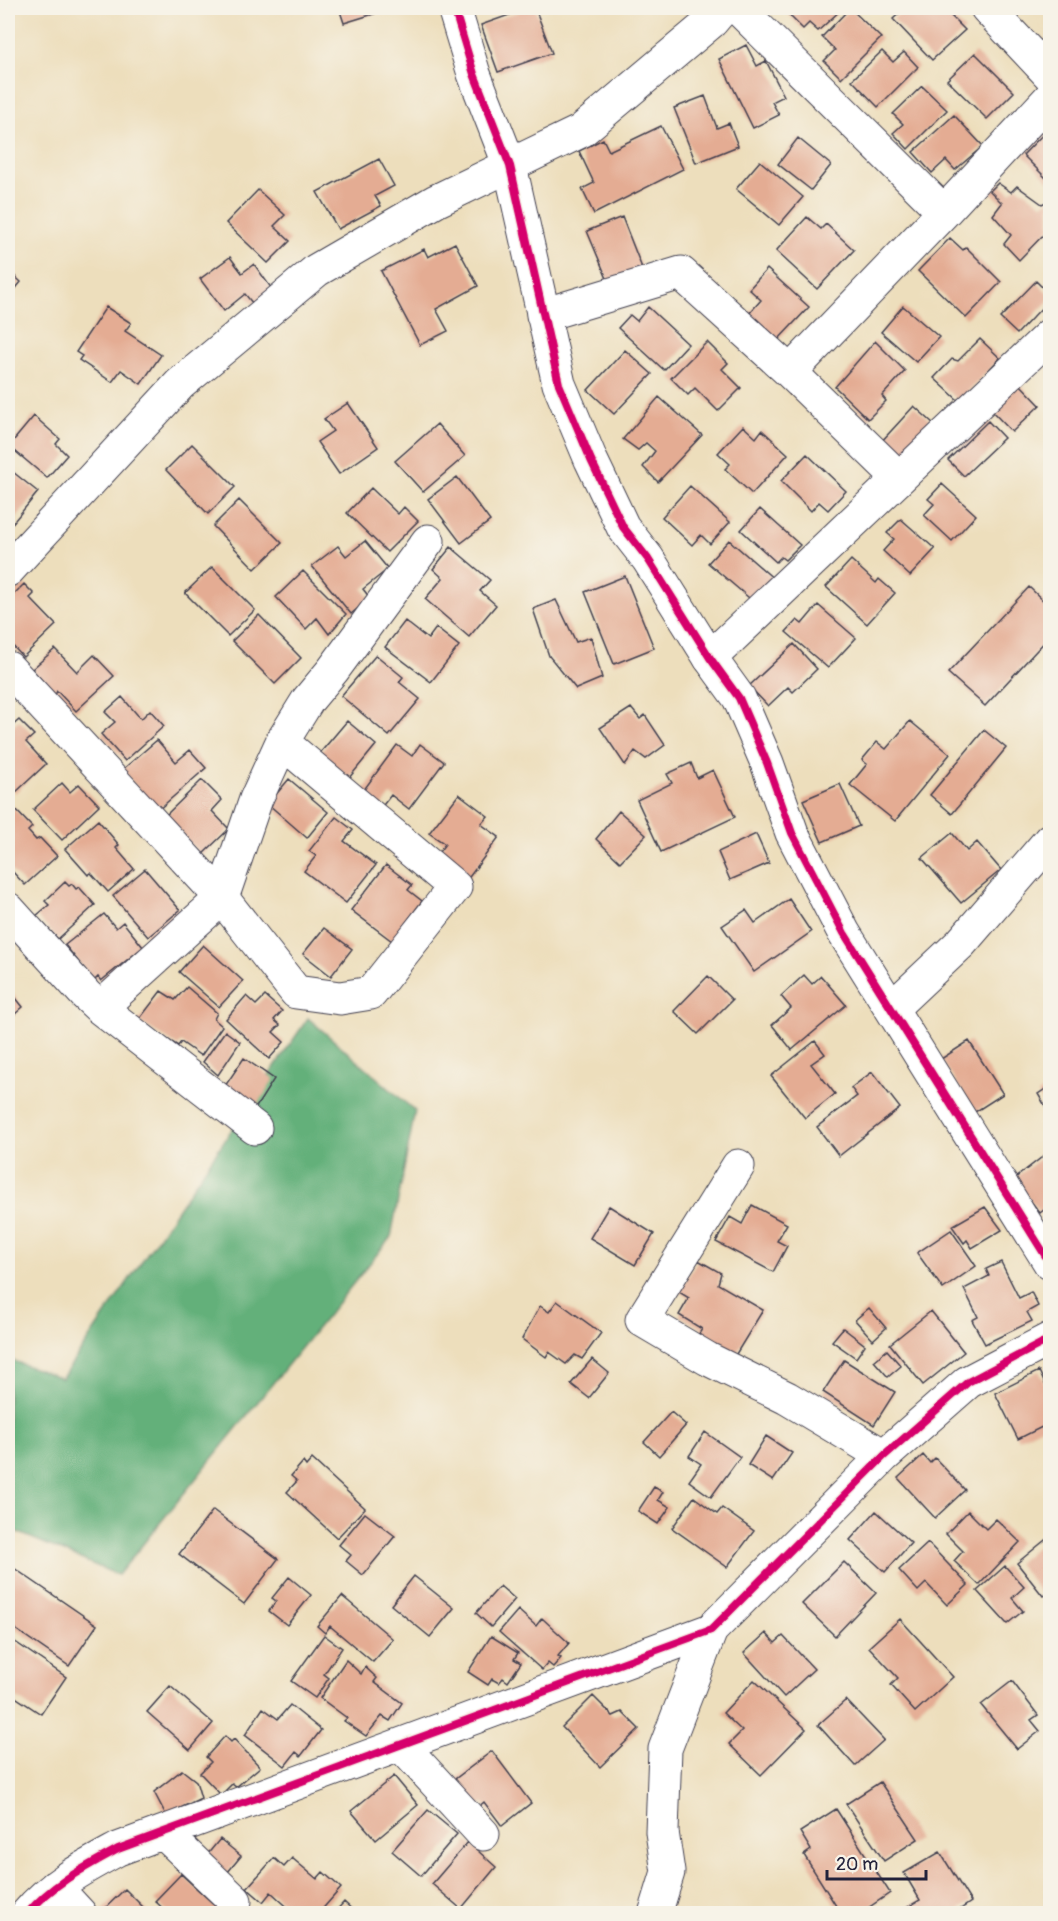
<svg xmlns="http://www.w3.org/2000/svg" width="1058" height="1921" font-family="Pangolin,sans-serif">
<rect width="100%" height="100%" fill="#f7f3e8"/>
<filter id="ink" filterUnits="userSpaceOnUse"><feTurbulence type="fractalNoise" baseFrequency=".0167" numOctaves="2"/><feDisplacementMap in="SourceGraphic" scale="12" xChannelSelector="R" yChannelSelector="G"/><feConvolveMatrix kernelMatrix="1 2 1 2 8 2 1 2 1" color-interpolation-filters="sRGB"/></filter>
<filter id="wash" filterUnits="userSpaceOnUse"><feTurbulence type="fractalNoise" baseFrequency=".008" numOctaves="4" result="noise"/><feDisplacementMap in="SourceGraphic" scale="24" xChannelSelector="R" yChannelSelector="G"/><feGaussianBlur stdDeviation="1.35" result="paint"/><feColorMatrix in="noise" values="0 0 0 0 0 0 0 0 0 0 0 0 0 0 0 0 0 1.4 0 .05"/><feComposite in="paint" operator="in"/></filter>
<g filter="url(#wash)">
<rect width="100%" height="100%" fill="#eddebc"/>
<!-- forest -->
<path fill="#63b07a" stroke="#42695a" stroke-width="1.5" d="M308,1018L415,1111L391,1237L118,1575L8,1528V1359L62,1378Z"/>
<g id="blocks">
<!-- building -->
<path fill="#e4ac93" d="M339,8H393L344,23Z
M529,8H535L552,53L498,72L481,25Z
M782,8H843L818,31L809,23L803,29Z
M850,8L881,38L841,78L824,61L835,50L822,37Z
M905,8H943L965,30L932,60L893,19Z
M746,45L757,66L766,61L784,96L772,102L779,115L753,128L719,59Z
M882,51L893,62L904,52L918,67L878,107L852,80Z
M975,53L1014,92L987,119L947,80Z
M922,86L947,110L908,149L893,133L903,124L893,114Z
M705,96L717,128L729,123L738,146L696,163L674,108Z
M954,115L983,146L955,170L946,160L932,173L913,152Z
M661,126L683,169L594,214L582,189L594,183L579,151L603,139L609,151Z
M1050,127V182L1023,155Z
M798,138L831,165L811,190L778,164Z
M379,159L394,186L375,196L381,206L338,229L317,192Z
M760,161L803,197L779,225L736,189Z
M998,183L1011,192L1017,186L1042,204L1050,200V228L1019,260L1004,244L1011,235L993,215L1002,203L990,191Z
M258,190L285,215L274,226L290,241L268,263L226,223Z
M622,217L642,268L608,281L587,231Z
M807,217L821,229L826,224L854,250L817,289L776,251Z
M950,238L963,250L966,247L1001,282L966,318L918,271Z
M455,243L478,286L436,309L448,331L420,345L381,271L424,249L428,257Z
M230,257L242,273L254,264L272,289L253,304L245,294L224,311L200,279Z
M767,269L809,307L776,342L747,316L761,300L749,289Z
M8,270L21,282L8,298Z
M1036,281L1050,295V299L1017,334L1000,318Z
M903,306L939,337L916,362L881,332Z
M106,307L131,323L125,331L161,355L141,384L121,370L112,382L79,360L82,356L76,352Z
M648,307L688,344L664,370L618,328L630,315L637,321Z
M980,339L1000,358L959,401L934,378L952,359L958,361Z
M875,341L905,371L882,396L886,401L868,419L835,387Z
M707,342L728,363L722,369L741,388L718,411L695,388L688,395L671,378Z
M625,350L652,374L614,414L588,390Z
M1017,381L1040,405L1012,432L989,408Z
M659,397L702,435L658,482L643,467L655,451L646,443L638,450L623,439Z
M348,403L378,447L339,474L317,442L333,431L324,419Z
M914,406L934,424L900,460L880,443Z
M34,416L60,439L56,444L67,455L47,478L9,446Z
M988,421L1004,438L964,476L948,460Z
M437,424L465,456L423,492L395,461Z
M743,426L756,438L762,430L788,454L752,494L725,469L730,464L718,453Z
M192,444L235,487L208,514L166,470Z
M807,454L846,491L828,510L819,502L811,511L781,481Z
M8,468L38,492L11,525L8,522Z
M457,477L490,521L461,543L428,499Z
M942,484L976,515L952,541L924,515L934,504L928,499Z
M690,486L730,522L710,544L701,535L692,545L662,517Z
M371,488L398,514L404,507L418,521L387,552L347,513Z
M239,500L282,543L255,569L213,526Z
M760,509L800,545L785,560L781,557L776,562L741,530Z
M901,519L935,549L910,576L883,551L894,539L887,533Z
M729,540L775,580L755,603L708,563Z
M365,541L388,569L363,589L370,598L351,614L312,566L338,546L346,556Z
M451,547L490,580L480,591L496,605L469,637L425,599L443,578L433,569Z
M851,560L876,583L879,579L895,593L867,624L826,587Z
M212,567L255,610L228,636L185,593Z
M303,571L346,614L329,634L317,618L306,629L276,597Z
M625,576L654,648L614,664L585,592Z
M24,584L34,594L30,598L56,625L23,657L8,641V600Z
M1029,587L1050,607V636L985,706L948,673Z
M556,600L576,642L591,637L602,678L576,689L549,656L533,609Z
M818,605L856,638L828,668L786,632L797,620L802,624Z
M259,615L301,658L275,684L232,641Z
M405,621L428,639L436,628L459,646L431,682L385,647Z
M794,644L817,669L793,692L788,687L768,706L749,686Z
M55,649L77,672L94,655L114,676L76,711L57,691L55,695L32,669Z
M376,655L403,677L399,682L420,699L389,736L341,696Z
M122,697L141,719L150,710L164,726L125,761L101,734L115,722L105,712Z
M631,708L640,719L645,715L665,745L646,759L635,751L625,765L600,728Z
M19,720L34,735L26,742L46,764L15,793L8,786V724L11,727Z
M347,721L376,745L349,778L320,753Z
M910,721L950,754L895,821L850,785L867,764L862,760L877,742L886,749Z
M984,730L1006,748L952,814L930,795Z
M157,740L176,762L190,750L206,768L157,811L122,770Z
M420,744L444,762L409,809L391,795L380,809L360,795L397,745L412,756Z
M691,763L697,778L713,770L735,817L661,852L637,800L672,783L667,774Z
M289,779L328,812L307,838L268,804Z
M202,780L222,800L212,811L229,829L202,855L164,817Z
M62,783L70,792L79,784L99,805L62,840L33,810Z
M840,784L859,826L822,842L803,800Z
M459,794L488,816L481,824L499,837L467,880L436,856L445,844L429,833Z
M12,806L32,827L28,831L36,840L40,838L57,856L25,885L11,870L8,873V811Z
M619,811L646,835L620,862L596,839Z
M336,817L353,830L344,841L376,865L346,903L304,871L316,856L309,851Z
M98,820L119,845L116,848L134,869L108,892L91,873L88,875L65,849Z
M952,833L967,851L977,842L1001,870L961,903L922,858Z
M756,834L769,863L730,880L718,852Z
M386,865L412,885L408,890L422,901L392,941L351,910Z
M145,869L180,910L148,937L113,896Z
M65,882L69,886L72,884L76,889L79,887L95,905L58,939L36,916L49,905L45,901Z
M789,899L811,932L754,972L722,926L746,910L755,923Z
M104,914L116,928L123,922L143,947L101,981L98,977L94,981L65,945Z
M324,928L352,949L331,976L303,954Z
M203,945L243,981L219,1007L179,972Z
M804,975L812,984L821,976L846,1005L792,1050L772,1025L791,1008L781,996Z
M708,976L732,1000L698,1034L674,1011Z
M187,987L217,1013L214,1019L222,1026L201,1056L181,1042L178,1046L138,1021L161,991L175,1000Z
M8,988L23,1007L8,1020Z
M246,996L256,1005L265,996L282,1011L274,1020L280,1025L273,1032L284,1042L269,1059L226,1019Z
M225,1031L240,1042L218,1075L203,1062Z
M815,1041L825,1054L811,1064L835,1094L805,1118L771,1076Z
M969,1041L1003,1094L975,1112L941,1059Z
M244,1058L274,1079L255,1109L225,1086Z
M872,1072L900,1108L839,1156L817,1127L857,1096L851,1088Z
M1050,1086V1114L1038,1094Z
M1050,1151V1205L1040,1213L1014,1179Z
M752,1205L787,1224L777,1241L787,1246L773,1272L716,1242L730,1217L742,1224Z
M609,1206L654,1234L635,1265L590,1238Z
M985,1207L1002,1230L972,1248L967,1240L964,1243L952,1226Z
M951,1230L976,1266L943,1289L917,1253Z
M698,1260L721,1273L718,1284L763,1310L733,1359L697,1337L702,1329L679,1315L689,1298L679,1292Z
M1001,1262L1019,1298L1031,1292L1038,1306L1027,1312L1032,1321L985,1344L972,1320L978,1317L964,1289L989,1276L986,1269Z
M557,1301L601,1333L582,1359L575,1355L566,1364L549,1352L546,1357L522,1339L540,1306L549,1312Z
M869,1308L886,1328L873,1340L855,1320Z
M931,1311L964,1352L923,1385L890,1344Z
M843,1328L865,1345L856,1358L832,1341Z
M887,1350L901,1366L888,1377L874,1361Z
M592,1359L609,1373L589,1398L571,1384Z
M844,1360L895,1392L874,1425L823,1392Z
M1039,1371L1050,1395V1423L1018,1439L995,1393Z
M671,1412L686,1425L659,1456L644,1442Z
M705,1432L740,1457L711,1497L689,1481L701,1464L689,1456Z
M766,1436L792,1453L773,1481L748,1465Z
M923,1455L930,1463L935,1458L965,1490L935,1518L898,1478Z
M312,1459L365,1508L337,1538L287,1492L297,1481L291,1476L303,1462L306,1466Z
M654,1487L663,1492L658,1500L670,1507L658,1524L638,1511Z
M694,1497L717,1514L722,1508L754,1531L727,1567L672,1528Z
M213,1510L278,1559L244,1604L179,1554Z
M876,1511L911,1543L885,1572L850,1540Z
M968,1511L986,1529L996,1519L1020,1542L979,1585L954,1561L963,1551L946,1534Z
M365,1513L395,1536L363,1575L346,1561L351,1555L339,1545Z
M1050,1536V1591L1043,1596L1017,1563Z
M928,1543L968,1585L947,1605L926,1583L918,1591L899,1570Z
M844,1562L876,1593L835,1636L802,1604Z
M8,1564L97,1625L69,1666L8,1624Z
M1005,1566L1024,1587L1012,1598L1023,1611L1007,1624L977,1591Z
M414,1576L454,1608L430,1637L391,1605Z
M289,1577L311,1595L287,1625L269,1611L276,1601L272,1598Z
M500,1586L515,1599L491,1627L476,1613Z
M342,1596L393,1639L373,1662L330,1626L325,1633L317,1626Z
M518,1610L536,1626L542,1618L569,1643L558,1656L561,1658L553,1667L548,1663L542,1670L499,1632Z
M1050,1618V1631L1045,1622Z
M900,1619L953,1677L915,1712L891,1685L898,1678L869,1647Z
M766,1633L775,1643L783,1636L814,1669L784,1697L744,1653Z
M324,1635L342,1648L324,1674L329,1678L315,1698L291,1681Z
M491,1636L518,1653L514,1659L521,1663L508,1682L503,1678L499,1683L492,1679L488,1685L468,1672Z
M8,1637L66,1677L41,1714L8,1692Z
M346,1660L361,1674L365,1667L377,1678L374,1682L402,1703L390,1721L382,1716L366,1736L344,1721L347,1718L320,1698Z
M754,1680L806,1729L761,1775L729,1744L742,1731L723,1713Z
M1012,1681L1038,1715L1031,1720L1040,1731L1017,1749L981,1705Z
M170,1686L213,1723L190,1750L147,1712Z
M593,1696L613,1716L622,1712L639,1729L600,1767L562,1727Z
M846,1700L884,1740L855,1766L818,1725Z
M290,1705L321,1730L301,1756L296,1752L285,1766L245,1735L263,1708L278,1719Z
M225,1736L231,1742L234,1739L260,1767L236,1787L232,1784L221,1795L200,1773L211,1762L206,1757Z
M492,1751L531,1803L502,1826L484,1802L477,1808L455,1779Z
M182,1770L196,1781L201,1798L166,1815L154,1792Z
M394,1776L418,1805L376,1840L351,1811Z
M880,1782L918,1839L884,1861L846,1804Z
M836,1809L890,1893L859,1914H841L804,1855L811,1850L800,1832Z
M428,1810L457,1834L421,1876L392,1851Z
M220,1839L241,1856L223,1878L202,1861Z
M468,1842L496,1867L461,1909L432,1884Z
M940,1852L971,1902L953,1914H909L906,1908L920,1900L904,1873Z
M274,1858L284,1867L292,1858L317,1879L323,1872L341,1888L318,1914H295L271,1892L263,1902L247,1888Z
M181,1874L221,1911L218,1914H169L155,1901Z
M125,1889L150,1914H99Z
M344,1902L357,1914H333Z"/>
</g>
</g>
<g filter="url(#ink)">
<use href="#blocks" fill-opacity="0" stroke="#403e4e" stroke-width="1.5"/>
<g fill="none" stroke-linecap="round" stroke-linejoin="round">
<!-- street casing -->
<g stroke="#403e4e" stroke-width="35">
<path id="street" d="M738,8L944,212
M987,8L1050,75
M543,315L681,273L790,372L899,478
M790,372L944,212L1050,98
M8,570L180,384L317,270L436,201L581,131L712,21L723,8
M710,658L1050,335
M8,668L222,898L296,992L340,998L371,993L455,887L282,742
M8,909L86,995L100,1008L222,898L256,799L282,742L308,700L333,670L428,541
M100,1008L255,1128
M892,1008L961,943L1050,840
M738,1166L642,1320L708,1359L787,1398L884,1456
M401,1745L483,1834
M164,1833L235,1901
M55,1887L80,1914
M27,1914C52,1884 85,1867 118,1849L711,1630L884,1456L968,1382L1050,1339
M655,1914L668,1872L662,1832L665,1749L711,1630"/>
</g>
<!-- secondary casing -->
<g stroke="#403e4e" stroke-width="35">
<path id="secondary" d="M454,8L474,74L510,166L559,384L591,460L623,527L648,559L710,658L739,698L767,763L792,833L844,933L1050,1263"/>
</g>
<!-- street -->
<use href="#street" stroke="#fff" stroke-width="33"/>
<!-- secondary -->
<use href="#secondary" stroke="#fff" stroke-width="33"/>
<!-- cycleway casing -->
<g stroke="#f7f3e8" stroke-width="11">
<path id="cycleway" d="M454,8L474,74L510,166L559,384L591,460L623,527L648,559L710,658L739,698L767,763L792,833L844,933L1050,1263
M27,1914C52,1884 85,1867 118,1849L711,1630L884,1456L968,1382L1050,1339"/>
</g>
<!-- cycleway -->
<use href="#cycleway" stroke="#d6006c" stroke-width="8"/>
</g>
</g>
<!-- margin -->
<rect width="1058" height="1921" fill="none" stroke="#f7f3e8" stroke-width="30"/>
<!-- scale -->
<path d="M827 1870v9h99v-9" fill="none" stroke="#22223b" stroke-width="3"/>
<text x="836" y="1870" font-size="18" fill="#22223b" stroke="#f7f3e8" stroke-width="4.5" paint-order="stroke">20 m</text>
</svg>
